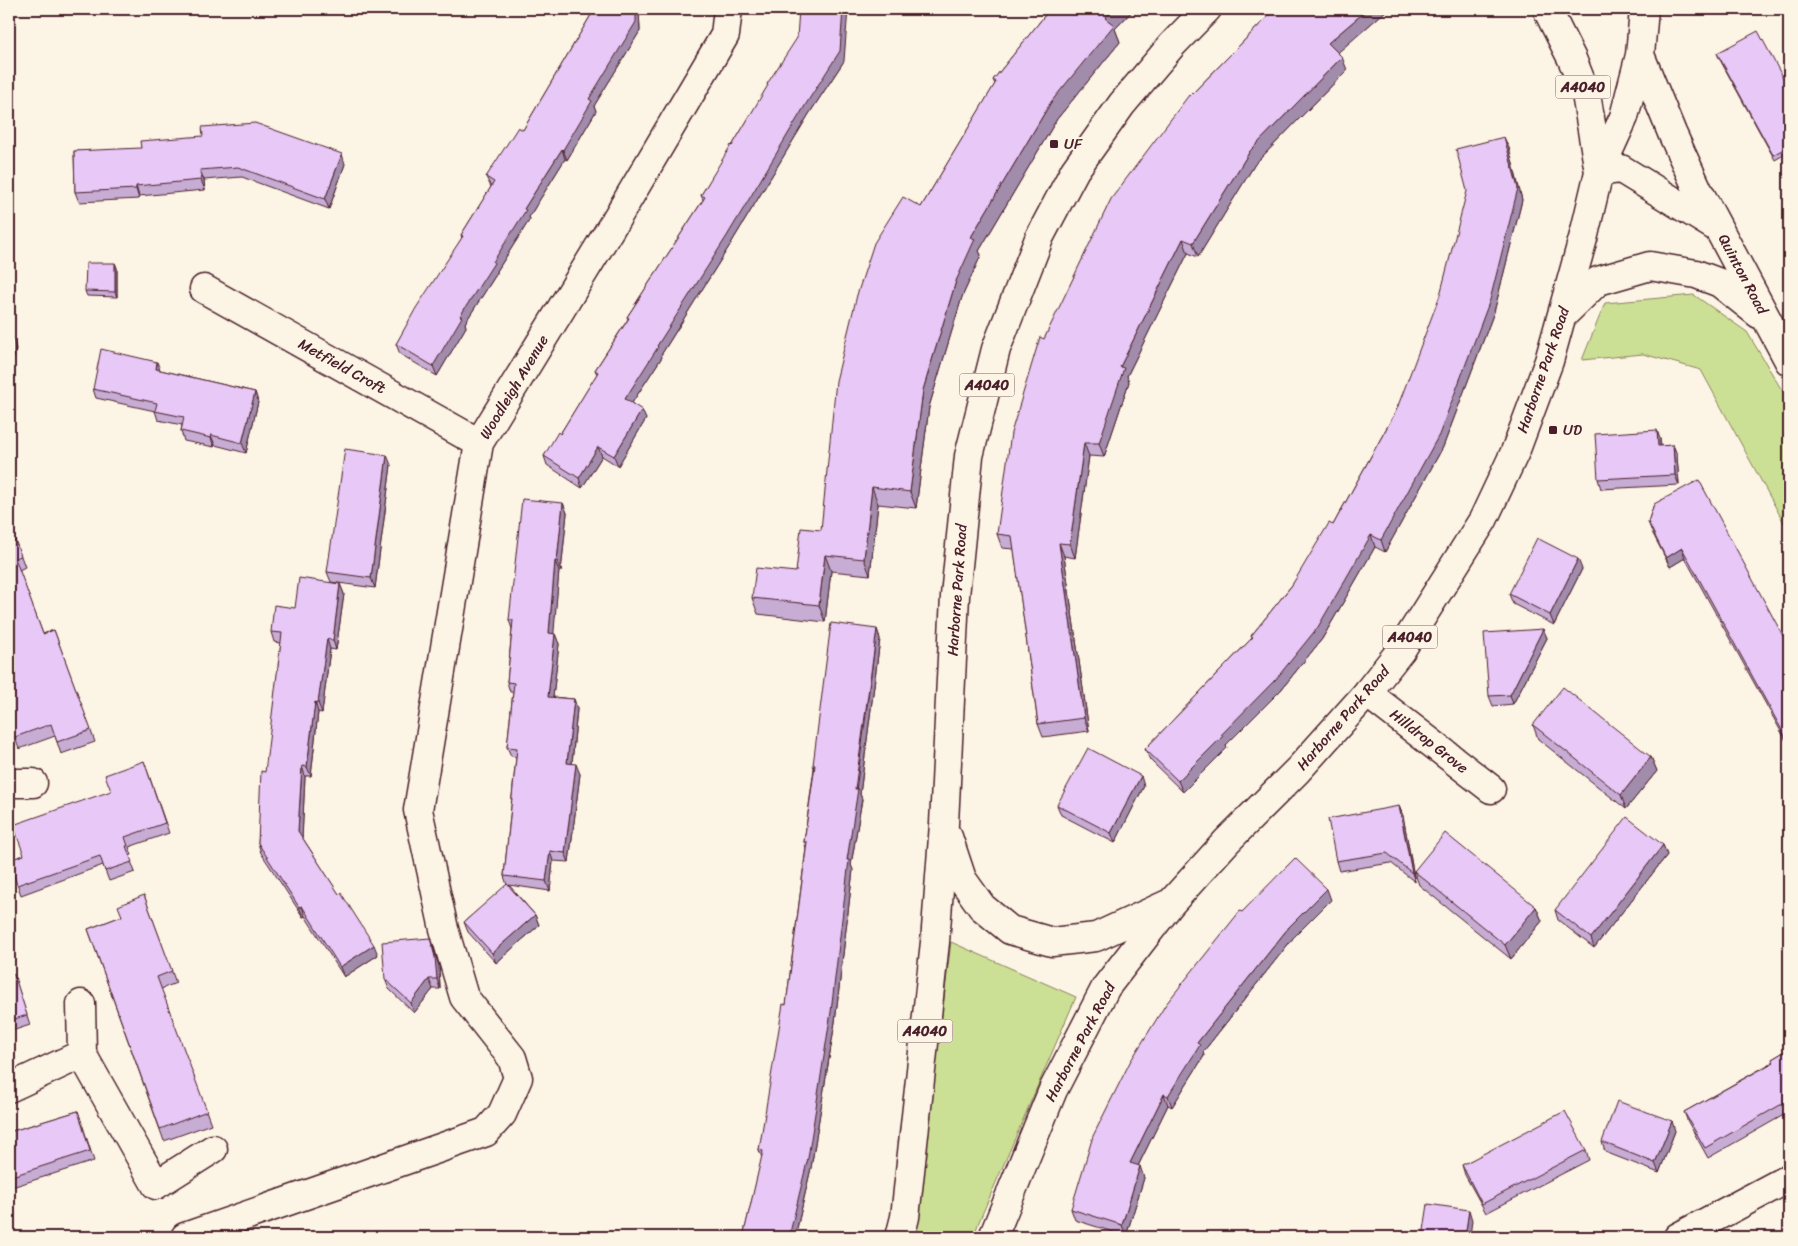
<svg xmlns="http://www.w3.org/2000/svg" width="1798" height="1246" font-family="Sriracha,sans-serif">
<rect width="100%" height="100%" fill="#fcf5e5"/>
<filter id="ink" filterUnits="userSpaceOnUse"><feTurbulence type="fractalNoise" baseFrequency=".02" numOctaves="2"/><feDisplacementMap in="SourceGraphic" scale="10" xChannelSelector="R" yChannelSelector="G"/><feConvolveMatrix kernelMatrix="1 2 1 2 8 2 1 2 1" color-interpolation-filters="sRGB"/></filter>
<g filter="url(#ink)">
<!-- green -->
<path fill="#cce095" stroke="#8b8060" d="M1694,295L1747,332L1789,402V532L1701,370L1643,354L1582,360L1605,303Z
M951,942L1076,997L978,1224L974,1237H910L921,1185Z"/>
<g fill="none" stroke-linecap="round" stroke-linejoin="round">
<!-- minor casing -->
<g stroke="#4a1f2b" stroke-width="31">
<path id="minor" d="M1640,55L1672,133L1698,190L1789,361
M1599,172L1624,117L1640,55L1644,9
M1599,172L1621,169L1716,227
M204,289L479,443
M1562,316L1598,281L1650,266L1696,274L1720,283L1759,314
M1367,693L1491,789
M9,783H33
M81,1004L82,1054
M9,1088L82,1054L156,1185L213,1149
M185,1237L486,1132L502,1114L518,1078L512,1058L464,997L444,929L418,810L479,443L618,216L725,35L728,9
M1678,1237L1789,1178"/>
</g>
<!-- major casing -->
<g stroke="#4a1f2b" stroke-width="31">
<path id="major" d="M948,837L962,879L982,907L1010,930L1052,942L1096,937L1168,904
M900,1237L905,1217L935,942L944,824L955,596L969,456L996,349L1040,236L1075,170L1122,104L1172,45L1207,9
M993,1237L1053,1090L1106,987L1171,903L1227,841L1298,770L1367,693L1401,650L1483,520L1515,452L1549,361L1584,235L1599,172L1586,94L1572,59L1547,9"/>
</g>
<!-- minor -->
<use href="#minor" stroke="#fcf5e5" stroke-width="28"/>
<!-- major -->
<use href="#major" stroke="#fcf5e5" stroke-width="28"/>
</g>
<!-- wall -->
<path fill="#c7acd4" stroke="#4a1f2b" d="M591,9H639L640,31L594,106L596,111L567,160L565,159L529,217L530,219L497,271V273L465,323L466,327L437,376L400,354L396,344L462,238L461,235L491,187L486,177L523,130L591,15Z
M1050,9H1134L1115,29L1120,42L1057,119L979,251L981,255L962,297L929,407L916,508L878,504L870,575L831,571L825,622L758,614L752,598L796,572L821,530L921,207L995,84L993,80Z
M1275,9H1388L1338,52L1347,70L1255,164L1198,257L1188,253L1127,376L1129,382L1104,457L1089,456L1075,558L1064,556L1089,731L1043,737L1038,724L1014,549L1002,548L997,534L1044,339L1190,96Z
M1717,53L1789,89V152L1775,160L1719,58Z
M844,61L809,114L730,245L661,355L662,357L632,403L646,419L618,466L602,456L582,488L547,465L544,456L560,434L597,374L595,370L628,319L627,317L703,200L701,195L732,146L768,86L767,84Z
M1509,148L1522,200L1494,312L1443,447L1385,552L1375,547L1322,639L1280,691L1226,745L1227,748L1183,792L1150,760L1145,749L1252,638L1251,636L1292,585L1333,525L1396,411Z
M74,151L345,164L329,209L242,177L204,180L205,190L139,196V199L79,202L75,192Z
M115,263L117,268V297L87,296L85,291Z
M160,370L255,392L258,402L246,453L215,445L214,447L184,441L181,431L182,425L158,420L155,411L96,398L93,389Z
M1660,439L1661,446L1673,445L1677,455L1679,485L1601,489L1598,479Z
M391,465L375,588L331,582L327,572Z
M563,503L567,513L561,571H559L553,634H555L559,644L553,697L574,699L577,709L572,764L580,774L569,862L553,861L550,891L509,885L535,915L539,925L496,963L468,932L464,922L507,885L504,876L516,757L511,756L507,747L513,692H510L507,682L512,629L509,620Z
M1654,504L1789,647V746L1685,558L1670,567L1652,532L1648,522Z
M9,524L25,567L19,570L43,634L54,630L95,742L61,754L55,736L19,749L9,721Z
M1582,569L1554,625L1513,604L1509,594Z
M340,584L344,594L336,650L330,649L322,713L318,712L311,776H305L302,837L378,955L344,977L305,916L303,917L261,853L258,843L281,643L274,642L271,632L295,608Z
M877,629L880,639L860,794L862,799L851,865L853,870L835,1022L811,1168L795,1237H743L762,1158L759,1150L786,1005L806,848L804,842L814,768L813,765Z
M1543,629L1547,638L1513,704L1493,706L1489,696Z
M1533,725L1651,757L1657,771L1626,809L1538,739Z
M144,761L169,833L129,847L132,855L129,856L135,872L109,881L103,865L21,895L9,860L24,855L111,791Z
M1144,786L1115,843L1061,815L1057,805Z
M1399,806L1403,816L1415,882L1391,863L1339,871L1336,861Z
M1663,845L1667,855L1594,948L1558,920L1555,910Z
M1414,871L1536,907L1542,921L1511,959L1419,885Z
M144,895L176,983L161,989L211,1124L164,1141L88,929L122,916Z
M1331,900L1293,938L1203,1052L1204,1056L1172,1107L1168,1105L1138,1166L1144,1178L1126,1236L1075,1220L1071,1209L1242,912Z
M430,938L439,966L440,989H433L414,1013L389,989L385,979Z
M9,976L17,984L30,1025L9,1032Z
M1789,1049V1112L1708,1158L1688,1122L1684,1112L1773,1062L1772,1059Z
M78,1111L94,1161L9,1188V1132Z
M1675,1131L1659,1173L1605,1152L1602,1142Z
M1586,1150L1589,1160L1486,1213L1465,1175L1462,1165Z"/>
<!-- shaded-wall -->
<path fill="#a28cac" stroke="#4a1f2b" d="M636,9H639L640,31L594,106L596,111L567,160L563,150L589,99Z
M843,9H848L844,61L809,114L730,245L661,355L662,357L628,409L625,399L657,346Z
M1113,9H1134L1115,29L1120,42L1057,119L979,251L981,255L962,297L929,407L916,508L910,492L923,390L956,281L971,237L1051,102L1105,18Z
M1368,9H1388L1333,57L1328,43Z
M1342,57L1347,70L1255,164L1198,257L1193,243L1250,151Z
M1504,137L1509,148L1522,200L1494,312L1443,447L1385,552L1381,540Z
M562,149L565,159L529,217L530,219L497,271V273L465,323L466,327L437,376L433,366L460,316L524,209Z
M342,154L345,164L329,209L325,199Z
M200,170L204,180L205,190L201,180Z
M136,186L139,196V199L136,189Z
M1183,239L1188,253L1127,376L1129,382L1104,457L1099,443L1120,367Z
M115,263L117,268V297L115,292Z
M13,339L16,349L9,377V354Z
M157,362L161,372L156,369Z
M255,392L258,402L246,453L242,443Z
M9,395L12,404L9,418Z
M642,410L646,419L618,466L614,456Z
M1657,430L1660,439L1661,456L1658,446Z
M211,435L215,445L214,447L211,438Z
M1084,443L1089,456L1075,558L1070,544Z
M1673,445L1677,455L1679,485L1675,475Z
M598,447L602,456L582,488L579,478Z
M387,455L391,465L375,588L371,578Z
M9,471L12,480L9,496Z
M872,487L878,504L870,575L864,559Z
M563,503L567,513L561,571L557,561Z
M1371,535L1375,547L1322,639L1280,691L1226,745L1227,748L1183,792L1178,781L1221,735Z
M1059,543L1064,556L1089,731L1084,718Z
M1682,548L1685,558L1670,567L1666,558Z
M825,555L831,571L825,622L819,605Z
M1578,559L1582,569L1554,625L1550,615Z
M555,561L559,571L553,643L549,633Z
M340,584L344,594L336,650L333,640Z
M877,629L880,639L860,794L862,799L851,865L853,870L835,1022L811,1168L795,1237H789L847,860Z
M1543,629L1547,638L1513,704L1510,695Z
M555,634L559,644L552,706L548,697Z
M327,639L330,649L322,713L318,703Z
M574,699L577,709L571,773L567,763Z
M315,702L318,712L311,776L307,767Z
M1651,757L1657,771L1626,809L1621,795Z
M576,764L580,774L569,862L565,853Z
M302,766L305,776L302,841L298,831Z
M1141,776L1144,786L1115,843L1111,833Z
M1399,806L1403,816L1415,882L1412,873Z
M1663,845L1667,855L1594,948L1591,938Z
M550,851L553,861L550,891L546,881Z
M1327,889L1331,900L1293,938L1203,1052L1204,1056L1172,1107L1168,1096L1197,1043L1289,927Z
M302,906L305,916L303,917L299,907Z
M1536,907L1542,921L1511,959L1505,945Z
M535,915L539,925L496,963L492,953Z
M430,938L439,966L440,989L437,979Z
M374,945L378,955L344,977L340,967Z
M429,979L433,989L414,1013L411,1003Z
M1164,1094L1168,1105L1134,1174L1130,1163Z
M1672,1121L1675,1131L1659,1173L1655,1163Z
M1140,1166L1144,1178L1126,1236L1122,1225Z
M1469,1210L1472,1220L1470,1237H1465Z"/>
<!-- building -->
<path fill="#e7c8f6" stroke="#4a1f2b" d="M591,9H636V22L589,99L592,101L563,150L562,149L524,209L526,210L493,262L494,263L460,316L462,317L433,366L396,344L416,308L463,236L461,235L494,182L486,177L518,127L523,130L591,15Z
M799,9H843L840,51L806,104L727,236L657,346L658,347L625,399L642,410L614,456L598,447L579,478L544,456L558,432L560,434L598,372L595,370L629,318L627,317L705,197L701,195L731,145L732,146L768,85L767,84L797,38Z
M1050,9H1113L1105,18L1114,25L1051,102L971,237L975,239L956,281L923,390L910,492L872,487L864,559L825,555L819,605L752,598L756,568L796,572L801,528L821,530L836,381L857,295L874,243L903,197L921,207L996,82L993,80Z
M1275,9H1368L1328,43L1342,57L1250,151L1193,243L1183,239L1120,367L1124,368L1099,443H1084L1070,544L1059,543L1084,718L1038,724L1012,536L997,534L1011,433L1040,337L1044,339L1111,199L1189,95L1190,96Z
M1758,31L1789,89V146L1773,155L1717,53Z
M255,123L342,154L325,199L238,167L200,170L201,180L136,186V189L75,192L74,151L141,148L140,141L203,136L202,127Z
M1504,137L1518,188L1490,300L1439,435L1381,540L1371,535L1318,627L1276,679L1221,735L1223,736L1178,781L1145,749L1253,637L1251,636L1292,585L1329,523L1333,525L1396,411L1440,295L1467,191L1456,149Z
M86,263H115V292L85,291Z
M9,338L13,339L9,354Z
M101,349L157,362L156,369L255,392L242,443L211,435V438L181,431L184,417L155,411L157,403L93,389Z
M1657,430L1658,446L1673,445L1675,475L1598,479L1595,434Z
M345,449L387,455L371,578L327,572Z
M1699,480L1789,647V743L1682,548L1666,558L1648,522L1654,504Z
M522,499L563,503L557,561H555L549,633L555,634L548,697L574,699L567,763L576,764L565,853L550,851L546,881L504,876L517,748L507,747L514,683L507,682L513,620H509Z
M9,524L21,556L15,558L43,634L54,630L91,730L57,742L51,724L15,737L9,721Z
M1537,538L1578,559L1550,615L1509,594Z
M299,578L340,584L333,640L327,639L318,703L315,702L307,767L302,766L298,831L339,894L341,893L374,945L340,967L302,906L299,907L258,843L261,771L265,772L282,633L271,632L274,605L295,608Z
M831,623L877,629L855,789H858L847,860H849L831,1012L808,1158L789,1237H743L763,1151L759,1150L783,1004L786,1005L807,842H804L815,765H813Z
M1543,629L1510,695L1489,696L1484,633Z
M1563,687L1651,757L1621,795L1533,725Z
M1088,748L1141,776L1111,833L1057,805Z
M144,761L165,823L125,837L128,846H126L132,862L105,871L100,856L17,885L9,860L24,855L13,825L111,791L105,775Z
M1399,806L1412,873L1387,853L1336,861L1328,819Z
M1627,817L1663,845L1591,938L1555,910Z
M1445,833L1536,907L1505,945L1414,871Z
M1295,858L1327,889L1289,927L1197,1043L1200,1045L1168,1096L1164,1094L1130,1163L1140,1166L1122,1225L1071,1209L1093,1136L1130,1062L1166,1004L1240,911L1242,912Z
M507,884L535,915L492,953L464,922Z
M144,895L172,971L157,977L207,1111L160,1129L88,929L122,916L118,906Z
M430,938L435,957L437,979H429L411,1003L385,979L382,942Z
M14,974L27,1015L9,1021V976Z
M1789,1049V1100L1705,1148L1684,1112L1774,1062L1772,1059Z
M1617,1101L1672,1121L1655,1163L1602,1142Z
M78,1111L90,1151L9,1177V1132Z
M1565,1111L1586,1150L1482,1204L1462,1165Z
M1428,1204L1469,1210L1465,1237H1423Z"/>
</g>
<!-- markers -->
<g fill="#4a1f2b" stroke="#fcf5e5" stroke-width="2">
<rect x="1049" y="139" width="10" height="10" rx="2.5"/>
<rect x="1548" y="425" width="10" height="10" rx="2.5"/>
</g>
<g text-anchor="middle" stroke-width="4" stroke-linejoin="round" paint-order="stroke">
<!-- shield labels -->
<g fill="#fcf5e5" stroke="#7f5f63" stroke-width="1">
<rect x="1555.5" y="75.5" width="55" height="23" rx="4"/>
<rect x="959.5" y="373.5" width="55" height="23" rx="4"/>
<rect x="1382.5" y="625.5" width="55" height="23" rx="4"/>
<rect x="897.5" y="1019.5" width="55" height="23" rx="4"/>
</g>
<g font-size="14" font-weight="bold" fill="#4a1f2b">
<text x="1583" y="92">A4040</text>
<text x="987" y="390">A4040</text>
<text x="1410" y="642">A4040</text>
<text x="925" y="1036">A4040</text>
</g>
<!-- poi labels -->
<g font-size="15" fill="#4a1f2b" stroke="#fcf5e5" text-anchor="start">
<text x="1064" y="149">UF</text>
<text x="1563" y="435">UD</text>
</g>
<!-- street labels -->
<g font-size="15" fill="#4a1f2b" stroke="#fcf5e5">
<text transform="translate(1743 274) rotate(62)" y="5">Quinton Road</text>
<text transform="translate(342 366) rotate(29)" y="5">Metfield Croft</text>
<text transform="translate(1543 370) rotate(-71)" y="5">Harborne Park Road</text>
<text transform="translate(514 387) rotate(-59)" y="5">Woodleigh Avenue</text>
<text transform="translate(957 590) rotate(-86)" y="5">Harborne Park Road</text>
<text transform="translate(1343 718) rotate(-49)" y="5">Harborne Park Road</text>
<text transform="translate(1429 741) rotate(38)" y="5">Hilldrop Grove</text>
<text transform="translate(1080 1042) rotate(-62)" y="5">Harborne Park Road</text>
</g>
</g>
<!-- margin -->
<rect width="1798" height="1246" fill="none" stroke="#fcf5e5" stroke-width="30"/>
<rect x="15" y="15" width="1768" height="1216" fill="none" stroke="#4a1f2b" stroke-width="2" filter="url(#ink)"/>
</svg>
